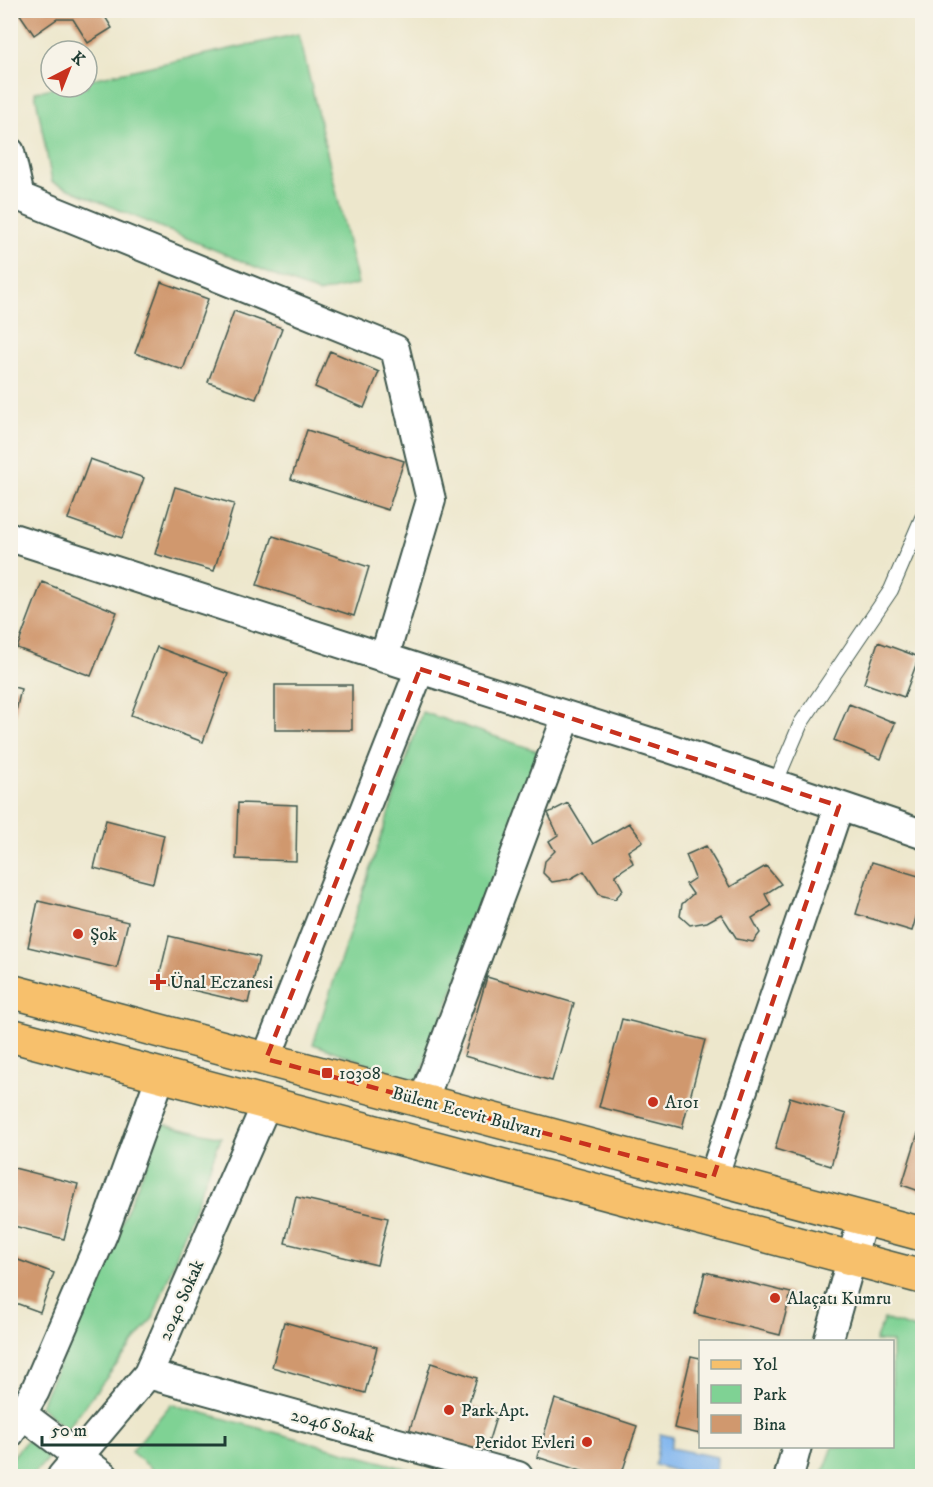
<svg xmlns="http://www.w3.org/2000/svg" width="933" height="1487" font-family="'IM FELL DW Pica',serif">
<rect width="100%" height="100%" fill="#f7f3e8"/>
<filter id="ink" filterUnits="userSpaceOnUse"><feTurbulence type="fractalNoise" baseFrequency=".0167" numOctaves="2"/><feDisplacementMap in="SourceGraphic" scale="12" xChannelSelector="R" yChannelSelector="G"/><feConvolveMatrix kernelMatrix="1 2 1 2 8 2 1 2 1" color-interpolation-filters="sRGB"/></filter>
<filter id="wash" filterUnits="userSpaceOnUse"><feTurbulence type="fractalNoise" baseFrequency=".008" numOctaves="4" result="noise"/><feDisplacementMap in="SourceGraphic" scale="24" xChannelSelector="R" yChannelSelector="G"/><feGaussianBlur stdDeviation="1.35" result="paint"/><feColorMatrix in="noise" values="0 0 0 0 0 0 0 0 0 0 0 0 0 0 0 0 0 1.4 0 .05"/><feComposite in="paint" operator="in"/></filter>
<g filter="url(#wash)">
<rect width="100%" height="100%" fill="#ede7cc"/>
<!-- green -->
<path fill="#7fd294" stroke="#4f8864" stroke-width="1.5" d="M299,34L358,284L318,293L52,182L35,92L57,87H87V80Z
M422,712L544,753L418,1081L313,1044Z
M163,1124L221,1137L153,1318L66,1430L40,1406L104,1265Z
M884,1319L922,1331V1476H822L833,1447L892,1446V1342L875,1341Z
M171,1404L433,1476H161L131,1452Z
M27,1440L48,1458L32,1476H11V1459Z"/>
<!-- water -->
<path fill="#81b6ef" stroke="#507a92" stroke-width="1.5" d="M660,1434L673,1437L670,1448L717,1457L716,1476H694L655,1465Z"/>
<g id="blocks">
<!-- building -->
<path fill="#d0986e" d="M17,10H101L112,28L88,43L73,19H57L34,35Z
M161,282L208,299L183,370L135,353Z
M234,311L282,328L256,399L208,382Z
M330,351L379,372L364,408L315,387Z
M307,430L404,461L388,510L291,479Z
M90,459L144,478L122,538L68,519Z
M175,487L234,504L214,571L155,554Z
M273,536L369,567L354,616L257,585Z
M42,582L117,612L91,676L17,648Z
M878,642L919,657L904,697L864,683Z
M157,647L228,674L203,742L131,715Z
M275,685H352V730H275Z
M10,686L21,689L11,733L10,732Z
M849,704L895,723L881,759L834,740Z
M238,803L297,805L296,861L236,859Z
M568,803L593,844L629,823L643,841L628,851L633,863L615,875L623,890L615,899L600,895L584,871L570,879L552,882L543,873L545,861L555,851L549,841L558,835L548,813Z
M106,820L164,835L153,883L94,868Z
M706,846L730,887L766,866L781,884L765,894L771,906L752,918L760,933L753,942L737,939L721,914L707,922L690,925L680,916L682,904L693,894L686,884L695,878L686,855Z
M872,862L922,877V897L912,931L856,914Z
M38,901L128,922L117,968L28,947Z
M169,936L259,957L248,1003L158,982Z
M487,977L574,1003L552,1081L464,1056Z
M622,1019L705,1040L682,1128L599,1107Z
M790,1097L846,1114L831,1166L775,1149Z
M918,1133L922,1135V1192L902,1185Z
M10,1167L78,1184L64,1239L10,1225Z
M296,1197L388,1218L377,1265L285,1243Z
M10,1257L54,1273L40,1312L10,1301Z
M705,1272L791,1293L780,1335L695,1314Z
M284,1322L377,1347L365,1393L272,1367Z
M691,1356L700,1358V1434L674,1428Z
M431,1363L477,1378L468,1405L497,1414L484,1456L409,1432Z
M555,1399L637,1426L621,1476H597L537,1457Z"/>
</g>
</g>
<g filter="url(#ink)">
<use href="#blocks" fill-opacity="0" stroke="#3e564b" stroke-width="1.5"/>
<g fill="none" stroke-linecap="round" stroke-linejoin="round">
<!-- lane casing -->
<g stroke="#3e564b" stroke-width="16">
<path id="lane" d="M775,784L801,723L891,590L922,518"/>
</g>
<!-- street casing -->
<g stroke="#3e564b" stroke-width="32">
<path id="street" d="M10,152L20,197
M10,199L20,197L395,349L431,500L384,658
M10,537L420,669L266,1059
M420,669L669,748L922,834
M423,1101L567,716
M713,1178L839,806
M828,1342L863,1218
M148,1374L518,1476
M22,1414L104,1476
M10,1433L35,1391L103,1234L161,1075
M62,1476L148,1374L267,1103
M789,1476L797,1446"/>
</g>
<!-- primary casing -->
<g stroke="#3e564b" stroke-width="36">
<path id="primary" d="M10,991L922,1234
M10,1035L922,1277"/>
</g>
<!-- lane -->
<use href="#lane" stroke="#fff" stroke-width="14"/>
<!-- street -->
<use href="#street" stroke="#fff" stroke-width="28"/>
<!-- primary -->
<use href="#primary" stroke="#f7c06c" stroke-width="33"/>
</g>
</g>
<!-- marked area -->
<path fill="none" stroke="#c8321e" stroke-width="4.5" stroke-dasharray="12 8" stroke-linejoin="round" d="M420,669L839,806L713,1178L266,1059Z"/>
<!-- markers -->
<g fill="#c8321e" stroke="#f7f3e8" stroke-width="2">
<circle cx="78" cy="934" r="6"/>
<path d="M155 973h6v6h6v6h-6v6h-6v-6h-6v-6h6z"/>
<rect x="321" y="1067" width="12" height="12" rx="3"/>
<circle cx="653" cy="1102" r="6"/>
<circle cx="775" cy="1298" r="6"/>
<circle cx="449" cy="1410" r="6"/>
<circle cx="587" cy="1442" r="6"/>
</g>
<g text-anchor="middle" stroke-width="4.5" stroke-linejoin="round" paint-order="stroke">
<!-- poi labels -->
<g font-size="18" fill="#1f3d34" stroke="#f7f3e8" text-anchor="start">
<text x="90" y="940">Şok</text>
<text x="170" y="988">Ünal Eczanesi</text>
<text x="339" y="1079">10308</text>
<text x="665" y="1108">A101</text>
<text x="787" y="1304">Alaçatı Kumru</text>
<text x="461" y="1416">Park Apt.</text>
<text x="575" y="1448" text-anchor="end">Peridot Evleri</text>
</g>
<!-- street labels -->
<g font-size="18" fill="#1f3d34" stroke="#f7f3e8">
<text transform="translate(467 1112) rotate(15)" y="6">Bülent Ecevit Bulvarı</text>
<text transform="translate(181 1300) rotate(-66)" y="6">2040 Sokak</text>
<text transform="translate(333 1425) rotate(15)" y="6">2046 Sokak</text>
</g>
</g>
<!-- margin -->
<rect width="933" height="1487" fill="none" stroke="#f7f3e8" stroke-width="36"/>
<!-- legend -->
<rect x="699" y="1340" width="195" height="108" fill="#f7f3e8" stroke="#a1aaa0" stroke-width="1.5"/>
<rect x="711" y="1360" width="30" height="9" fill="#f7c06c" stroke="#a1aaa0" stroke-width="1.5"/>
<text x="753" y="1370" font-size="18" fill="#1f3d34">Yol</text>
<rect x="711" y="1385" width="30" height="18" fill="#7fd294" stroke="#a1aaa0" stroke-width="1.5"/>
<text x="753" y="1400" font-size="18" fill="#1f3d34">Park</text>
<rect x="711" y="1415" width="30" height="18" fill="#d0986e" stroke="#a1aaa0" stroke-width="1.5"/>
<text x="753" y="1430" font-size="18" fill="#1f3d34">Bina</text>
<!-- north arrow -->
<g transform="translate(69 69) rotate(42)"><circle r="28" fill="#f7f3e8" stroke="#a1aaa0" stroke-width="1.5"/>
<path d="M0-4.5L10 22L0 15L-10 22Z" fill="#c8321e"/>
<text y="-9" font-size="16" font-weight="bold" text-anchor="middle" fill="#1f3d34">K</text>
</g>
<!-- scale -->
<path d="M42 1436v9h183v-9" fill="none" stroke="#1f3d34" stroke-width="3"/>
<text x="51" y="1436" font-size="18" fill="#1f3d34" stroke="#f7f3e8" stroke-width="4.5" paint-order="stroke">50 m</text>
</svg>
